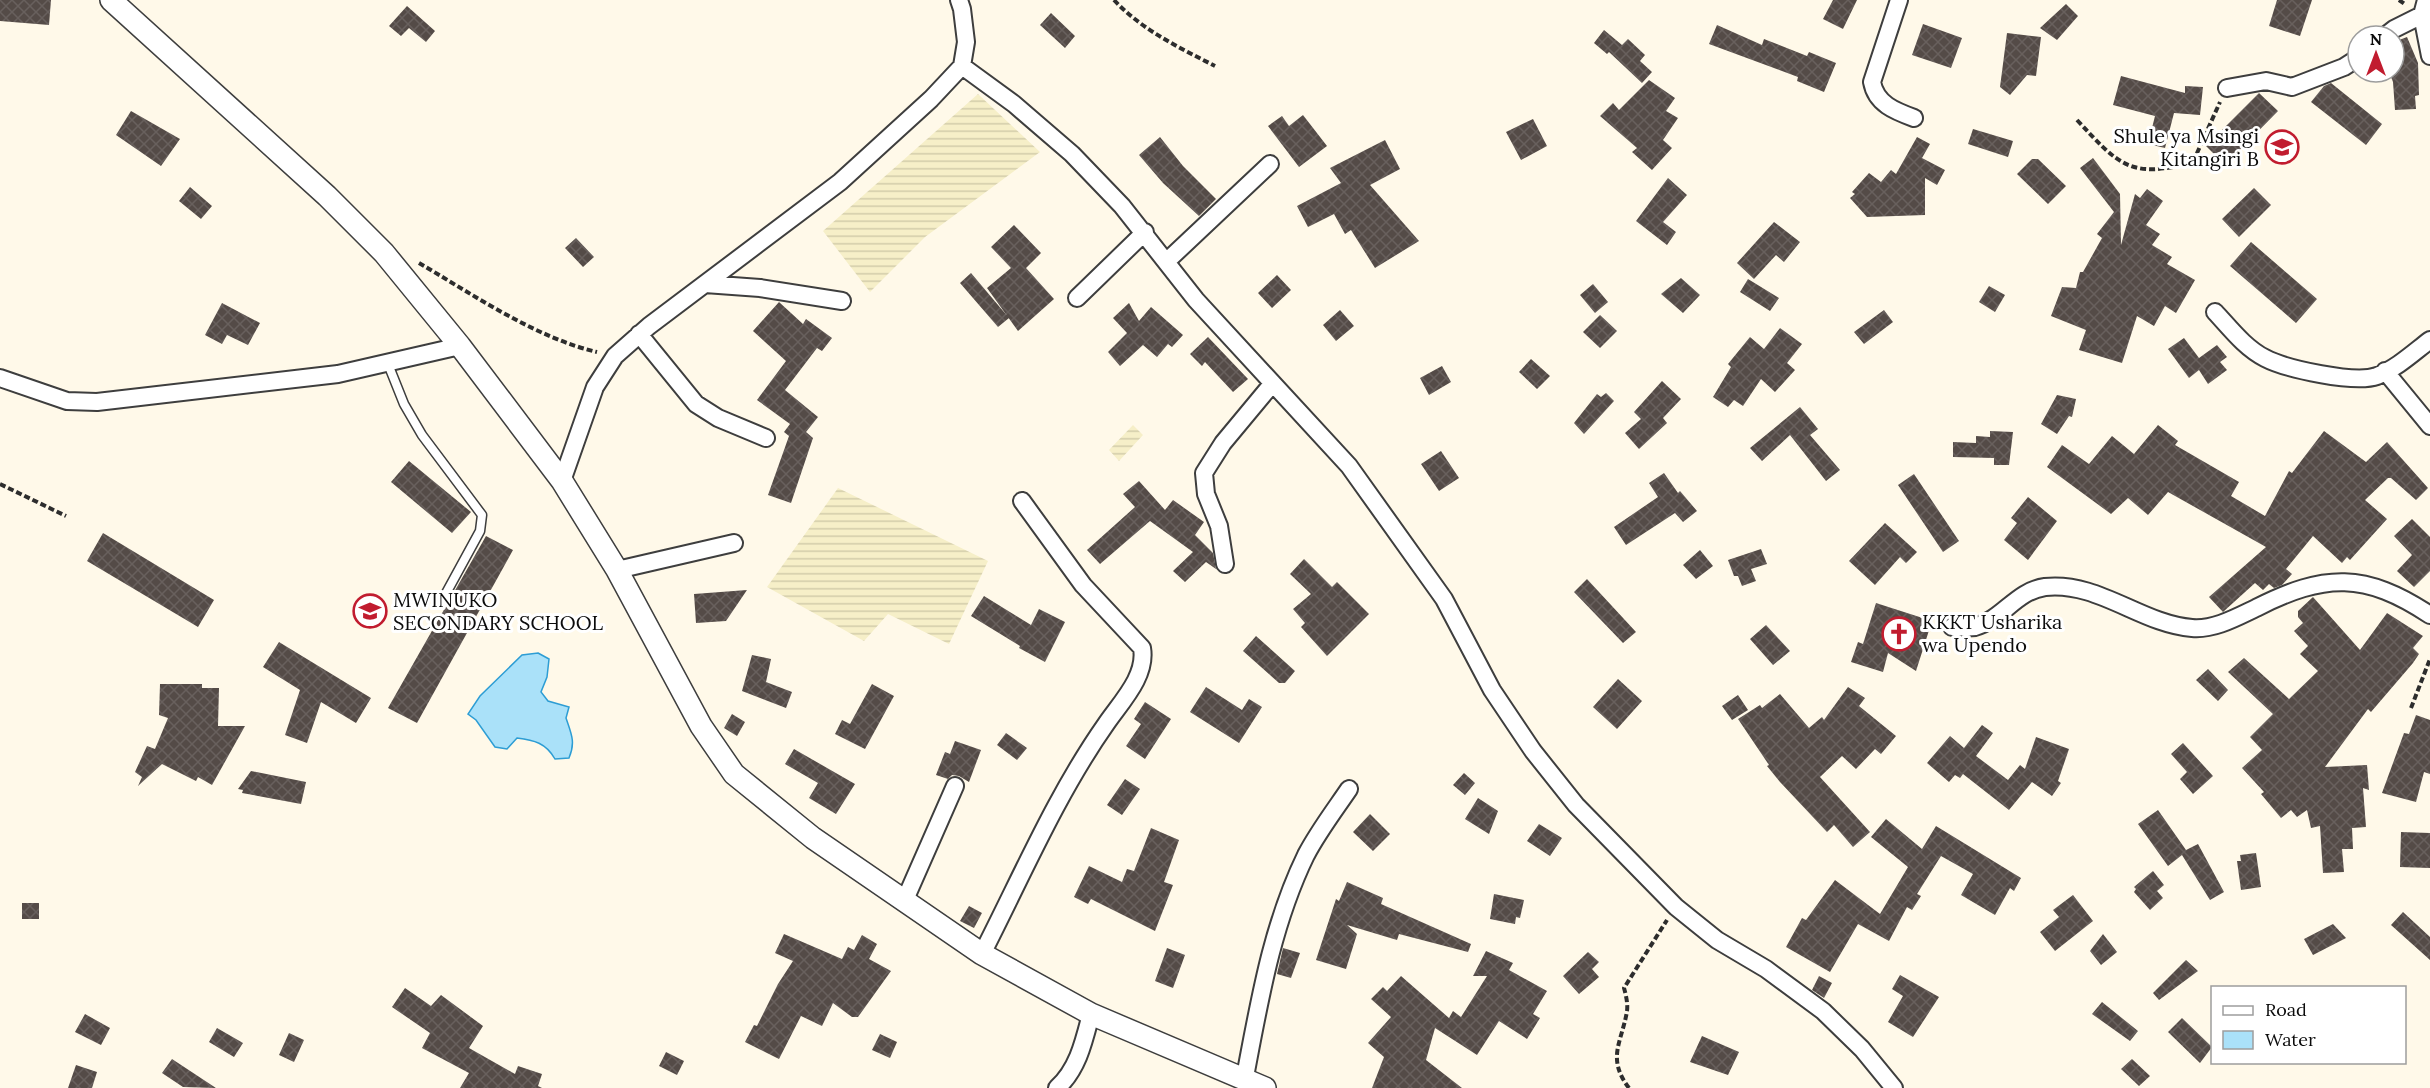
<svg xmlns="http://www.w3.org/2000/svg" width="2430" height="1088" font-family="Lora,serif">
<defs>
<pattern id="farmland-rules" width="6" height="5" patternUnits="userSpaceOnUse" patternTransform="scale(1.5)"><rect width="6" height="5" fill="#f6efc8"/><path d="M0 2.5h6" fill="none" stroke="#d2ccaa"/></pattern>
<pattern id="building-cross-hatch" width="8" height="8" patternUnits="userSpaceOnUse" patternTransform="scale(1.5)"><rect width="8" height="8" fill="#544b47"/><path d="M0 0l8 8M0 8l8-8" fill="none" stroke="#68605d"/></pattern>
</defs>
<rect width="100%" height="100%" fill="#fff9e9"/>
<!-- farmland -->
<path fill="url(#farmland-rules)" d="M978,94L1040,152L925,237L870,292L823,231Z
M1133,425L1143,435L1119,461L1109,450Z
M838,488L988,561L949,644L888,614L864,641L767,587Z"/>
<!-- water -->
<path fill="#aae1f9" stroke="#2d9dd4" stroke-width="1.5" d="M538,653L549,659L547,677L541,692L548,701L569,707L566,718C571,733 576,742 569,758L555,759C546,743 534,740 517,738L507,749L495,747L476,720L468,714L480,696L522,655Z"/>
<!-- building -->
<path fill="url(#building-cross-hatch)" d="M0,0H51L49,25L0,21Z
M1833,0H1857L1843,29L1823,19Z
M2277,0H2312L2300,36L2269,26Z
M2066,4L2078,16L2057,40L2040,28Z
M407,6L435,31L426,42L409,28L401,36L389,26Z
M1051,13L1075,36L1065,48L1040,25Z
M1923,24L1962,38L1951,68L1912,55Z
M1717,25L1762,45L1764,39L1807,56L1809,52L1836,63L1824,92L1797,81L1798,77L1709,44Z
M1604,30L1622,45L1628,39L1645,55L1640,61L1652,72L1642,83L1609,52L1607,54L1594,43Z
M2007,33L2041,37L2036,76L2027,75L2010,95L2000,87Z
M2407,37L2418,63L2419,95L2415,96L2416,109L2395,110L2393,82L2389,72H2394V42Z
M2121,76L2185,93V86L2203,87L2200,115L2174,113L2165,148L2148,144L2155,116L2113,105Z
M1649,80L1675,98L1666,111L1678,118L1663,140L1672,148L1652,170L1632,152L1637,148L1600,116L1613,103L1619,110Z
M2331,83L2382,124L2366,145L2311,102L2324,86Z
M2259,93L2278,111L2225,165L2206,146Z
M131,111L180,139L161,166L116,135Z
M1303,115L1327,146L1299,167L1268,126L1282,116L1289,126Z
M1533,119L1547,146L1521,160L1506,132Z
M1973,129L2013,141L2008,157L1968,144Z
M1160,137L1183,166L1216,199L1199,216L1163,183L1139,155Z
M1917,137L1930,144L1922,158L1945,170L1937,185L1925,178V215L1867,217L1850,198L1855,194L1852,192L1869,173L1881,182L1891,170L1896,174Z
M1385,140L1400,169L1370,185L1419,241L1375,268L1351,230L1345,234L1334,214L1308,227L1297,206L1341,183L1330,168Z
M2093,158L2120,194L2121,245L2135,194L2140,198L2147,189L2163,201L2146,225L2160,234L2152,245L2172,257L2167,264L2195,280L2176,313L2165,306L2154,326L2137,316L2122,363L2079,350L2086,330L2051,316L2062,287L2076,288L2080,272H2083L2102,238L2097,234L2114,212L2080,168Z
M2032,159H2038L2066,186L2048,204L2017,174Z
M1668,178L1687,195L1663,222L1676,232L1667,245L1636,221Z
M190,187L212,206L201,219L179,201Z
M2254,188L2271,205L2239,237L2222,219Z
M1774,222L1800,242L1784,262L1776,255L1754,279L1737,263Z
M1014,225L1041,253L1026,268L1054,299L1018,331L987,288L1011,268L991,247Z
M576,238L594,257L583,267L565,248Z
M2251,242L2317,299L2296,323L2230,266Z
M971,273L1009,318L998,327L960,283Z
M1277,275L1291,290L1272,308L1258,293Z
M1681,278L1700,295L1683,313L1661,294Z
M1748,279L1779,298L1770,311L1740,292Z
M1593,284L1608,302L1595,313L1580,295Z
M1989,286L2005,295L1995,312L1979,302Z
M779,302L803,324L806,319L832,338L822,351L817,348L785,390L818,417L806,432L813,438L791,503L768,495L789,436L784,432L790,424L757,400L786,361L753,331Z
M222,303L260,323L248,345L227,335L222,344L205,335Z
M1129,303L1139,321L1151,307L1183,335L1172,347L1168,344L1157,357L1143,345L1120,366L1108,352L1127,333L1113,318Z
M1340,310L1354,326L1336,341L1323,325Z
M1884,310L1893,322L1864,344L1854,332Z
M1600,315L1617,331L1600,348L1583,332Z
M1780,328L1802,344L1787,363L1795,370L1775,392L1761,379L1743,406L1734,400L1728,407L1713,397L1731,367L1728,364L1750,337L1764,349Z
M1208,337L1248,379L1233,392L1205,362L1202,366L1190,354Z
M2184,338L2199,358L2217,345L2227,357L2220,362L2227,370L2208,384L2199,370L2189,378L2168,349Z
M1531,359L1550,376L1537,389L1519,372Z
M1442,366L1451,382L1429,395L1420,378Z
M1662,381L1681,399L1663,418L1667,423L1639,449L1625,433L1641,419L1634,412Z
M1606,393L1614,401L1584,434L1574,423L1597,394L1601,397Z
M2057,395L2076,399L2072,417L2069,416L2057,434L2041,424Z
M1800,407L1818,429L1810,435L1840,470L1826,481L1790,435L1762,461L1750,448Z
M2158,425L2178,441L2175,445L2239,482L2231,496L2265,516L2289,471L2292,473L2324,431L2366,462L2387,442L2428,488L2416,500L2391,478H2388L2365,500L2387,519L2350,560L2347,557L2342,563L2313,536L2286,569L2292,574L2282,585L2274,588L2269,584L2263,590L2255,583L2223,612L2209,597L2266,547L2168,492L2148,515L2128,498L2111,514L2047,467L2062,445L2089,464L2112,436L2134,454Z
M1990,431L2013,432L2009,465H1994V458L1953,457V442L1976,443V436L1990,437Z
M1441,451L1459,478L1439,491L1421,464Z
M409,461L471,512L452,533L391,482Z
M1664,473L1678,493L1680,491L1697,511L1683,522L1675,513L1626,545L1614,527L1658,497L1649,483Z
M1914,474L1959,541L1943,552L1898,485Z
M1139,481L1165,510L1173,500L1204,522L1195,535L1213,553L1216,569L1206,562L1185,582L1173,571L1193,552L1150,521L1100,564L1087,550L1135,507L1123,494Z
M2028,497L2057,521L2028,560L2004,540L2017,523L2011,518Z
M2412,519L2430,537V571L2414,587L2397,571L2412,555L2394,536Z
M1885,523L1917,552L1906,563L1900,557L1875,585L1849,561Z
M103,533L214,600L198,627L87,561Z
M486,536L513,550L417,723L388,708Z
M1761,549L1767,564L1751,569L1756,581L1742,586L1738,576H1734L1728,560Z
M1700,550L1713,566L1696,579L1683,565Z
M1304,559L1332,587L1337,582L1369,614L1327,656L1301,627L1305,623L1293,609L1311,594L1290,574Z
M1587,579L1636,632L1623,643L1574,592Z
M747,590L726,621L696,623L694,594Z
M984,596L1031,625L1039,609L1065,622L1045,662L1019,648L1020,646L971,616Z
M2313,597L2360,650L2387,613L2423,636L2413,648L2419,654L2413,663L2371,712L2368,709L2325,767L2367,765L2369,790L2363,788L2366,827L2352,828L2353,849H2342L2344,872L2323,873L2320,826L2311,828L2307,810L2297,817L2291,810L2281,818L2261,794L2264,792L2242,768L2262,750L2250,737L2273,714L2228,672L2244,658L2289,699L2318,671L2300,654L2308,646L2294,631L2303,623L2298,617V611Z
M1876,603L1932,621L1916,671L1888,653L1883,672L1851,662L1858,642L1863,644Z
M1766,625L1790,651L1773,665L1750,639Z
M1256,636L1295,671L1285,683H1279L1243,651Z
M279,642L371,698L356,723L321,702L307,743L285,735L300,690L263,667Z
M752,655L771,659L766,682L792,692L786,708L742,691Z
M2208,669L2228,690L2218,701L2196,680Z
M1618,679L1642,701L1617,729L1593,707Z
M160,684H202V688H219L218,726H245L212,785L198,777L196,781L162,764L138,786L142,777L135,772L147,746L155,749L168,718L159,715Z
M872,684L894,696L865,749L835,734L842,720L850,724Z
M1206,687L1242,710L1249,699L1262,707L1239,743L1190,712Z
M1848,687L1865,698L1859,706L1896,736L1881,754L1875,749L1856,769L1842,756L1820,777L1870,832L1853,847L1834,825L1827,832L1780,782L1767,766L1769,765L1738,719L1760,705L1762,708L1780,694L1809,728L1822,717L1824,720Z
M1738,695L1748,710L1732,720L1722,706Z
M1145,702L1171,719L1145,759L1126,746L1141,724L1134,719Z
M732,714L745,722L737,736L724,728Z
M2416,715L2430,720V774L2424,772L2416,802L2382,793L2404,733L2409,734Z
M1982,725L1993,733L1976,756L2008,780L2020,765L2025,769L2036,737L2069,749L2058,781L2061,783L2052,796L2032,782L2009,810L1963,774L1960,778L1955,775L1949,782L1927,763L1950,736L1964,748Z
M1006,733L1027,748L1017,760L997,745Z
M955,741L981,750L969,782L959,776L952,775L948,779L936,775L945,752L950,754Z
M2183,743L2213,776L2193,794L2180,779L2187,772L2171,754Z
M794,749L855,784L836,814L809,798L818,783L785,764Z
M251,771L306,782L301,804L242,793L243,790L238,789Z
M1464,773L1475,783L1465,795L1453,785Z
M1125,779L1140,789L1122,815L1107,805Z
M1478,798L1498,811L1489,834L1465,819Z
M2158,810L2186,850L2198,844L2224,892L2210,900L2182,855L2168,866L2138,824Z
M1370,814L1390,834L1373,851L1353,832Z
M1886,819L1922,849L1936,826L2021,878L2014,891L2010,888L1995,915L1961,895L1973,874L1941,856L1917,894L1921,896L1912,910L1907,907L1889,941L1858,924L1830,972L1786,947L1802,918L1806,920L1835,880L1880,914L1908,867L1871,837Z
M1539,824L1562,838L1550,856L1527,841Z
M1151,828L1179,840L1164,882L1173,885L1155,931L1091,899L1088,904L1074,897L1089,866L1122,882L1127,869L1134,871Z
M2401,832L2430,833V868L2400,867Z
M2256,853L2261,887L2241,890L2237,861H2241L2240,855Z
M2153,871L2164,885L2157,891L2163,898L2150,910L2134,892L2136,889L2134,887Z
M1347,882L1383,898L1381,904L1471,944L1468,952L1399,934L1397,940L1347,925L1357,934L1346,969L1316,960L1336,899L1339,901Z
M1494,894L1524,900L1520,918L1516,917L1515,924L1490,919Z
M2073,895L2093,921L2055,951L2040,932L2059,917L2053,910Z
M22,903H39V919H22Z
M969,906L982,913L974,928L960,921Z
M2403,912L2430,937V960L2391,925Z
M2333,924L2346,938L2313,955L2304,939Z
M784,934L842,959L848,947L854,950L862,935L877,944L869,959L891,971L858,1017H852L833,1003L822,1026L801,1016L779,1059L745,1042L754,1025L757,1026L778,984L793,961L775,953Z
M2103,934L2117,952L2101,965L2090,951Z
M1167,948L1185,955L1173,988L1155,981Z
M1283,948L1300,953L1291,978L1277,974Z
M1486,951L1513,963L1509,970L1547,991L1533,1014L1540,1018L1527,1039L1499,1021L1477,1055L1435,1028L1426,1060L1462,1088H1372L1384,1057L1368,1043L1391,1017L1371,999L1383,987L1387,991L1401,976L1449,1018L1453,1011L1461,1017L1487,976H1473Z
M1588,952L1599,962L1592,969L1599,977L1579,994L1563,976Z
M2186,960L2198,971L2159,1000L2153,993Z
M1900,975L1939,997L1913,1037L1888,1022L1903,996L1892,989Z
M1819,976L1832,983L1824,998L1812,990Z
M405,988L431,1006L441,995L483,1026L469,1048L515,1074L518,1066L542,1074L538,1086L542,1088H460L469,1073L422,1048L430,1033L392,1007Z
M2102,1002L2138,1031L2130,1041L2092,1014Z
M85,1014L110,1028L101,1045L75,1032Z
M2182,1018L2212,1047L2200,1063L2168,1032Z
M217,1028L243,1043L234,1057L209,1042Z
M289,1033L304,1040L294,1062L279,1055Z
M880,1034L897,1042L890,1058L872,1050Z
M1702,1036L1739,1052L1728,1075L1690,1062Z
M666,1052L684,1061L677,1075L659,1066Z
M172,1059L216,1088L183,1087L162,1073Z
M2132,1059L2150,1076L2139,1086L2121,1069Z
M76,1065L97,1072L92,1088H68Z"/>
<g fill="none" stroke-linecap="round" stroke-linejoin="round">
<!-- service casing -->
<g stroke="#3e3e3e" stroke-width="11">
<path id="service" d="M388,364L404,404L422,435L482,515L480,531L444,597"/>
</g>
<!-- minor casing -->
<g stroke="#3e3e3e" stroke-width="20">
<path id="minor" d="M1899,0L1872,82C1876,104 1895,111 1914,118
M2426,0L2422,15L2430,56
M2385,36L2394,29L2422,15
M962,66L1014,104L1072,154L1122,206L1196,300L1349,466L1444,599L1492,690L1533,751L1576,805L1676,907L1717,940L1766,969L1823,1011L1862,1049L1894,1088
M2227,88L2266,81L2292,87L2344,67L2358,58
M1167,261L1270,164
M705,284L760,288L842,301
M1077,298L1145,232
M2215,312C2230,328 2245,348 2265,358C2286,369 2355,384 2377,376C2397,368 2413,353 2430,340
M639,334L696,404L718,418L766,438
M2385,371L2430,426
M0,378L67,401L97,402L338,374L460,346
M562,481L595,387L615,356L649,326L840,182L931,99L962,66L966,42L962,9L959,0
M1225,564L1219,526L1206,494L1204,473L1223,443L1272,384
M617,570L734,543
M1952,627C1960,627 1968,628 1975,627C2003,619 2016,591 2045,587C2098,581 2141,624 2192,628C2214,630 2237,617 2256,608C2325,573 2365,572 2430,615
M904,902L955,786
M982,954C1021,878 1056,795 1106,724C1121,702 1147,676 1142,648L1083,585L1022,501
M1244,1082C1259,1004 1271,927 1306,855C1318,832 1334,811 1349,789
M1057,1088C1078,1069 1084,1041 1091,1014"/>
</g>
<!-- tertiary casing -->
<g stroke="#3e3e3e" stroke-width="24">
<path id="tertiary" d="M111,0L327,196L384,253L460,346L562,481L617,570L701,726L734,774L813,838L982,954L1091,1014L1265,1088"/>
</g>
<!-- path -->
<path stroke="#2d2d2d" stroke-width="4" stroke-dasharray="6 3" stroke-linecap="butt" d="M1114,0C1142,30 1178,47 1215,66
M2399,0L2406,5
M2077,120C2118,164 2130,180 2193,162L2220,102
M419,263C472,294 536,338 597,352
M0,484L66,516
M2411,708L2430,659
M1629,1088C1606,1058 1622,1042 1627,1011C1628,1004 1626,995 1624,988L1667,920"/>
<!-- service -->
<use href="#service" stroke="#fff" stroke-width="8"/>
<!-- minor -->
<use href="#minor" stroke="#fff" stroke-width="16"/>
<!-- tertiary -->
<use href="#tertiary" stroke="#fff" stroke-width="21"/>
</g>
<!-- icons -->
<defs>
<g id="school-ring" transform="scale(1.725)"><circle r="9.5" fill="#fff" stroke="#c11c2f" stroke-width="1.5"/><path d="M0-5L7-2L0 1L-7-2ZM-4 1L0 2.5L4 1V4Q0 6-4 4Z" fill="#c11c2f"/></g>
<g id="church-ring" transform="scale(1.725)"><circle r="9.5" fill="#fff" stroke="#c11c2f" stroke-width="1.5"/><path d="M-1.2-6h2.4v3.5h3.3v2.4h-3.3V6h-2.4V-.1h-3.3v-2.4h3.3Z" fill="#c11c2f"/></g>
</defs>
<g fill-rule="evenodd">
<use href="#school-ring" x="2282" y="147"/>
<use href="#school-ring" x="370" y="611"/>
<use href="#church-ring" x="1899" y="634"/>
</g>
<g text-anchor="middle" stroke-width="6" stroke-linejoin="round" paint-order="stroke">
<!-- poi labels -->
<g font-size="20" fill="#0b0b0b" stroke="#fff" text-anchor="start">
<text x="2259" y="143" text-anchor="end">Shule ya Msingi<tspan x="2259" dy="23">Kitangiri B</tspan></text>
<text x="393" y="607">MWINUKO<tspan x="393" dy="23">SECONDARY SCHOOL</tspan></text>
<text x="1922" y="629">KKKT Usharika<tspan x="1922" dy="23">wa Upendo</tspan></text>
</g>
</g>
<!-- legend -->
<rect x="2211" y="986" width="195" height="78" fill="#ffffff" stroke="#9d9d9d" stroke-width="1.5"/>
<rect x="2223" y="1006" width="30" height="9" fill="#ffffff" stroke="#9d9d9d" stroke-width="1.5"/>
<text x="2265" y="1016" font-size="18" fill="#0b0b0b">Road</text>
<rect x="2223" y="1031" width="30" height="18" fill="#aae1f9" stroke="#9d9d9d" stroke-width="1.5"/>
<text x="2265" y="1046" font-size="18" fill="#0b0b0b">Water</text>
<!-- north arrow -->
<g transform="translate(2376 54)"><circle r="28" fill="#ffffff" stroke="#9d9d9d" stroke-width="1.5"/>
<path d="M0-4.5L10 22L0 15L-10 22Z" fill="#c11c2f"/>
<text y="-9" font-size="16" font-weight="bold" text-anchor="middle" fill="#0b0b0b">N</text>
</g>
</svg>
